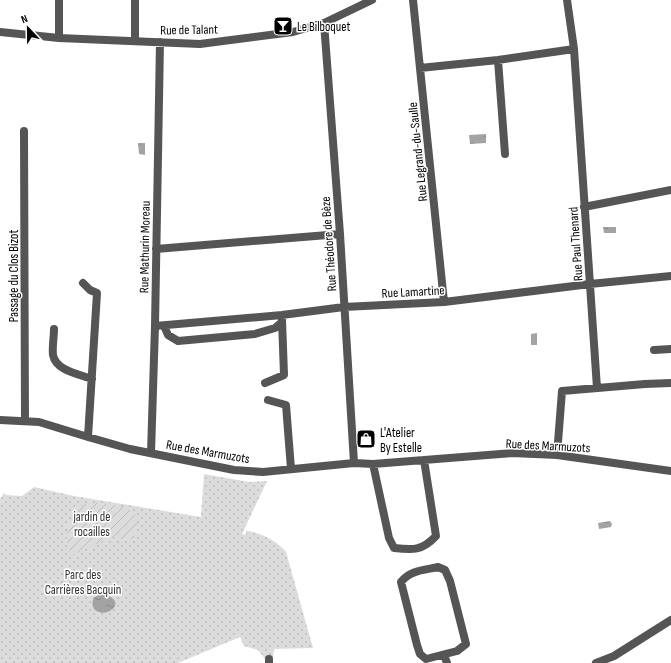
<svg xmlns="http://www.w3.org/2000/svg" width="671" height="663" font-family="'Sofia Sans Condensed',sans-serif">
<defs>
<pattern id="grass-dots" width="8" height="8" patternUnits="userSpaceOnUse"><rect width="8" height="8" fill="#dcdcdc"/><path d="M2 2h.1M6 6h.1" fill="none" stroke="#bbb" stroke-width="1.8" stroke-linecap="round"/></pattern>
<pattern id="garden-furrows" width="10" height="10" patternUnits="userSpaceOnUse"><rect width="10" height="10" fill="#dcdcdc"/><path d="M-1 1l2-2M0 10L10 0M9 11l2-2" fill="none" stroke="#bbb"/></pattern>
<pattern id="water-ripples" width="26" height="14" patternUnits="userSpaceOnUse"><rect width="26" height="14" fill="#a3a3a3"/><path d="M2 4q2-2 4 0t4 0M15 11q2-2 4 0t4 0" fill="none" stroke="#8b8b8b"/></pattern>
</defs>
<rect width="100%" height="100%" fill="#fff"/>
<!-- grass -->
<path fill="url(#grass-dots)" d="M204,474L249,482L267,481L242,534L246,535V531C258,531 279,542 286,552L313,648L274,649L273,658L266,660L258,650L244,646L240,637L178,663H0V499L4,493L6,495L22,496L34,487L74,496L201,517Z"/>
<!-- garden -->
<path fill="url(#garden-furrows)" d="M98,503C110,504 129,505 136,517C139,523 135,532 134,539L109,538L72,555C63,542 66,528 74,514C76,512 77,508 80,507C85,503 92,503 98,503Z"/>
<!-- water -->
<path fill="url(#water-ripples)" d="M486,134V143L470,144L469,135Z
M138,143H145V155L139,154Z
M603,227H616V233H604Z
M537,333V345H531V334Z
M610,521L612,524L611,527L599,529L598,523Z
M102,594C131,600 106,621 94,609C90,601 94,595 102,594Z"/>
<g fill="none" stroke-linecap="round" stroke-linejoin="round">
<!-- minor -->
<path stroke="#555" stroke-width="8" d="M59,0V38
M413,0L444,302
M567,0L574,49L597,388
M324,23L340,234L354,463
M0,32L59,38L200,44L293,32L324,23L372,0
M135,40V0
M498,60L505,154
M420,68L498,60L574,49
M24,131L25,421
M584,207L671,190
M156,249L340,234
M83,283L90,290L97,293L88,437
M155,326L282,315L344,307L444,302L590,284L671,276
M164,326L168,335L178,341L255,334L275,328L282,322
M54,329C54,337 52,347 53,355C56,371 79,374 92,379
M654,350L671,349
M265,383L284,375L282,320
M268,400L286,405L291,469
M0,420L39,422L88,437L130,449L234,470L263,472L354,463L373,464L512,453L557,455L671,471
M151,453L155,326L160,42
M557,455L562,391L645,384L671,383
M373,464L389,538L394,548C413,550 422,551 436,536L424,460
M438,567L445,570L450,581L466,644L457,651L426,659L420,654L417,645L401,582C410,570 425,570 438,567Z
M444,655L447,663
M269,659V663
M596,663L614,656L671,620"/>
</g>
<!-- icons -->
<defs>
<g id="bar-square" transform="scale(1)"><rect x="-9" y="-9" width="18" height="18" rx="4" fill="#000" stroke="#fff"/><path d="M-6-5H6L.8 .8V4.5H3.5V6h-7V4.5H-.8V.8Z" fill="#fff"/></g>
<g id="shop-square" transform="scale(1)"><rect x="-9" y="-9" width="18" height="18" rx="4" fill="#000" stroke="#fff"/><path d="M-5-2.5h2.3a2.7 3.5 0 0 1 5.4 0H5L5.5 6h-11ZM-1.5-2.5h3a1.5 2.3 0 0 0-3 0Z" fill="#fff"/></g>
</defs>
<g fill-rule="evenodd">
<use href="#bar-square" x="283" y="26"/>
<use href="#shop-square" x="366" y="439"/>
</g>
<g text-anchor="middle" stroke-width="3" stroke-linejoin="round" paint-order="stroke">
<!-- poi labels -->
<g font-size="13" fill="#000" stroke="#fff" text-anchor="start">
<text x="297" y="31">Le Bilboquet</text>
<text x="380" y="437">L'Atelier<tspan x="380" dy="15">By Estelle</tspan></text>
</g>
<!-- street labels -->
<g font-size="13" fill="#000" stroke="#fff">
<text transform="translate(189 29) rotate(-1)" y="5">Rue de Talant</text>
<text transform="translate(417 152) rotate(-96)" y="5">Rue Legrand-du-Saulle</text>
<text transform="translate(328 244) rotate(-94)" y="5">Rue Théodore de Bèze</text>
<text transform="translate(575 244) rotate(-94)" y="5">Rue Paul Thenard</text>
<text transform="translate(144 247) rotate(-89)" y="5">Rue Mathurin Moreau</text>
<text transform="translate(13 276) rotate(-90)" y="5">Passage du Clos Bizot</text>
<text transform="translate(413 291) rotate(-3)" y="5">Rue Lamartine</text>
<text transform="translate(548 445) rotate(3)" y="5">Rue des Marmuzots</text>
<text transform="translate(208 451) rotate(10)" y="5">Rue des Marmuzots</text>
</g>
<!-- park labels -->
<g font-size="13" fill="#333" stroke="#fff">
<text x="92" y="521">jardin de<tspan x="92" dy="15">rocailles</tspan></text>
<text x="83" y="579">Parc des<tspan x="83" dy="15">Carrières Bacquin</tspan></text>
</g>
</g>
<!-- north arrow -->
<g transform="translate(28 28) rotate(338)" stroke="#ffffff" stroke-width="3" paint-order="stroke">
<path d="M0-3L7 15L0 10L-7 15Z" fill="#000000"/>
<text y="-6" font-size="11" font-weight="bold" text-anchor="middle" fill="#000000">N</text>
</g>
</svg>
